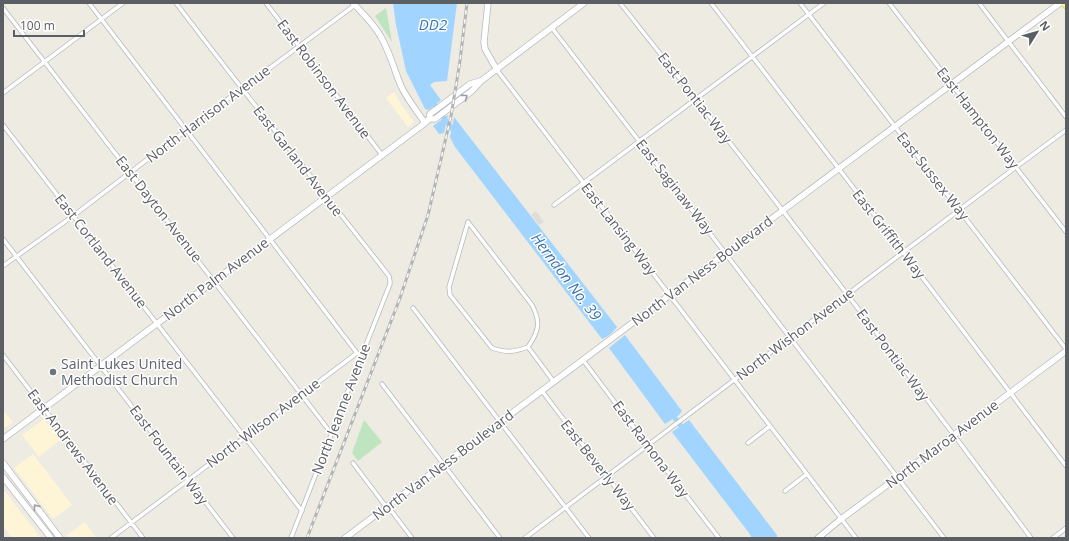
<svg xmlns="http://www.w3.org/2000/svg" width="1069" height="541" font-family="'Open Sans',sans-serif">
<rect width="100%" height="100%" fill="#eeebe2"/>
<!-- commercial -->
<path fill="#fef5d7" d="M394,92L402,106L414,122L408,127L386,98Z
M3,410L13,422L3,429Z
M44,419L60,440L39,457L22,435Z
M33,454L72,505L53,519L14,468Z
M5,491L12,501L41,538H12L3,526V493Z
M85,522L96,538H68L66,536Z"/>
<!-- industrial -->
<path fill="#dfddd7" d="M536,211L544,222L539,225L531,215Z"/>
<!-- green -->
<path fill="#bee5bf" d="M386,8L392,42L375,16Z
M364,420L382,442L358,461L352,453Z"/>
<!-- water -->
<path fill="#a1d5ff" d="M393,3H457L447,81L434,82L430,85L441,100L429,110L425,109L406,71L396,25Z
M448,115L444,133L439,134L433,126Z
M454,117L617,327C613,332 608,337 602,339L455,147L450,137Z
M625,335L682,411L679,415L665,424L609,348Z
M689,420L777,535V538H752L749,533L672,432Z"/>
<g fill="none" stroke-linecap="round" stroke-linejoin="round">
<!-- canal -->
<path stroke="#a1d5ff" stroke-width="5" d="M431,101L456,134
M671,413L684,430"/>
<!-- street casing -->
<g stroke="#b5b8bd" stroke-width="5">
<path id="street" d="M89,3L357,353L362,355
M176,3C246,95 318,185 389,276L390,281V284L362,355L291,538
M266,3L382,155
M620,3C760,179 897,358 1031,538
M711,3L903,252L1066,466
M800,3L1066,349
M889,3L1066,232
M979,3L1066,117
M3,8L331,433
M552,28L639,141L944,538
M497,70L856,538
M3,93L123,3
M3,125L302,511
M554,205L824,3
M468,222L449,287L450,295L492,348C507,353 514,352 528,347
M468,222L532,305C541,322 539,331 528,347
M3,239L233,538
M3,266L73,216L186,130L355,5
M413,308L589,538
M528,347L554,382
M3,355L143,538
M583,360L647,445L719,538
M382,384L500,538
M542,391L654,538
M748,443L770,426
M353,463L384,504L390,509L412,538
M785,491L807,474
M111,538L357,353
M525,538L1016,167L1066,130
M1053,538L1066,528"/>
</g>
<!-- secondary casing -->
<g stroke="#b6b9bf" stroke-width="7">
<path id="secondary" d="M353,3C363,14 374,24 381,37C390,52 394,70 401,86C407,99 417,111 425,123
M488,3L484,42L485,49L497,70
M429,119L430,114L470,84L480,81
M3,439L425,123L429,119H435L473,90L481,81L584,3
M3,463L60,538
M3,477L51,538
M345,538L1060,3
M818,538L841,519L898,477L1066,351"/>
</g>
<!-- primary casing -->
<g stroke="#f2c857" stroke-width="8">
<path id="primary" d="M1064,3L1066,5"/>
</g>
<!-- street -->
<use href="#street" stroke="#fff" stroke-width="3.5"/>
<!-- secondary -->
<use href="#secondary" stroke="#fff" stroke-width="5.5"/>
<!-- primary -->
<use href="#primary" stroke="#fff2a6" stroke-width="6"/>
<!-- rail casing -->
<g stroke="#b3b4b4" stroke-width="3">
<path id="rail" d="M307,538L400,298L428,215L451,116L460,61L467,3"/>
</g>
<!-- rail -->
<use href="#rail" stroke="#fff" stroke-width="1.5" stroke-dasharray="4.5" stroke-linecap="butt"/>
</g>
<!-- one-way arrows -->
<defs><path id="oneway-chevron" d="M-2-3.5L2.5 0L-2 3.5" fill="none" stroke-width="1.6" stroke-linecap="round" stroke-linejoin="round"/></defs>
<g stroke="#9d9ea1">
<use href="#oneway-chevron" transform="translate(465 97) rotate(-37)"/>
<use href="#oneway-chevron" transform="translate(36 507) rotate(-127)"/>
</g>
<!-- markers -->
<circle fill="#6b7280" stroke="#fff" stroke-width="1.5" cx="53" cy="372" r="4"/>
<g text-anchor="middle" stroke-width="3" stroke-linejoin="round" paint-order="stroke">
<!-- street labels -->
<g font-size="14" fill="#5b5e63" stroke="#fff">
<text transform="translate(324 79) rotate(53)" y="5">East Robinson Avenue</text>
<text transform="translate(695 98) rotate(52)" y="5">East Pontiac Way</text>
<text transform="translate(208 114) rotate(-37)" y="5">North Harrison Avenue</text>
<text transform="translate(978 118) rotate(52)" y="5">East Hampton Way</text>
<text transform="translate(298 161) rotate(52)" y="5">East Garland Avenue</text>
<text transform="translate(933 176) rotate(52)" y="5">East Sussex Way</text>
<text transform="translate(675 187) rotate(52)" y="5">East Saginaw Way</text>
<text transform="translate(159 209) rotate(52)" y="5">East Dayton Avenue</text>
<text transform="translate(619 229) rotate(52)" y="5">East Lansing Way</text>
<text transform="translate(889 234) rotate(52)" y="5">East Griffith Way</text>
<text transform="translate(101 251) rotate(52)" y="5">East Cortland Avenue</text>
<text transform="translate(702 271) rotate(-37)" y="5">North Van Ness Boulevard</text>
<text transform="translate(216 279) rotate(-37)" y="5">North Palm Avenue</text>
<text transform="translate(795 334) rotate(-37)" y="5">North Wishon Avenue</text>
<text transform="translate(893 355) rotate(53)" y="5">East Pontiac Way</text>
<text transform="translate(341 409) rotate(-69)" y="5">North Jeanne Avenue</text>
<text transform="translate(263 423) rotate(-37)" y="5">North Wilson Avenue</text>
<text transform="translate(942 444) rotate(-37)" y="5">North Maroa Avenue</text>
<text transform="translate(73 447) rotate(53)" y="5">East Andrews Avenue</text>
<text transform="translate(651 449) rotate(53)" y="5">East Ramona Way</text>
<text transform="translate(169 455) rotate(53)" y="5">East Fountain Way</text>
<text transform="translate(443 465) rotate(-37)" y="5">North Van Ness Boulevard</text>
<text transform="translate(598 465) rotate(52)" y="5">East Beverly Way</text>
</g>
<!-- worship labels -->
<g font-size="14" fill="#5b616d" stroke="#fff" text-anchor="start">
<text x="61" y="369">Saint Lukes United<tspan x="61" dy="16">Methodist Church</tspan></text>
</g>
<!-- water labels -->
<g font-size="15" font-style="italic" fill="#3e75b1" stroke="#fff">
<text x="433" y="30">DD2</text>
<text transform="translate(566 277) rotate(53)" y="5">Herndon No. 39</text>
</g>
</g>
<!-- border -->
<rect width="1069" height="541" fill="none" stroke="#5b5e63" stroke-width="8"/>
<!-- north arrow -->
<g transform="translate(1037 32) rotate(53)" stroke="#ffffff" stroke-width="3" paint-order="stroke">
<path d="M0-3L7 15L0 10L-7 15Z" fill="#5b5e63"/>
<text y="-6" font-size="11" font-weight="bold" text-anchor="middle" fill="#5b5e63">N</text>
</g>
<!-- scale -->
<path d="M14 30v6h70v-6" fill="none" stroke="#5b5e63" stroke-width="2"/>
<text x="20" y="30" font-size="12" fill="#5b5e63" stroke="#ffffff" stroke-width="3" paint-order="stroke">100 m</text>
</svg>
